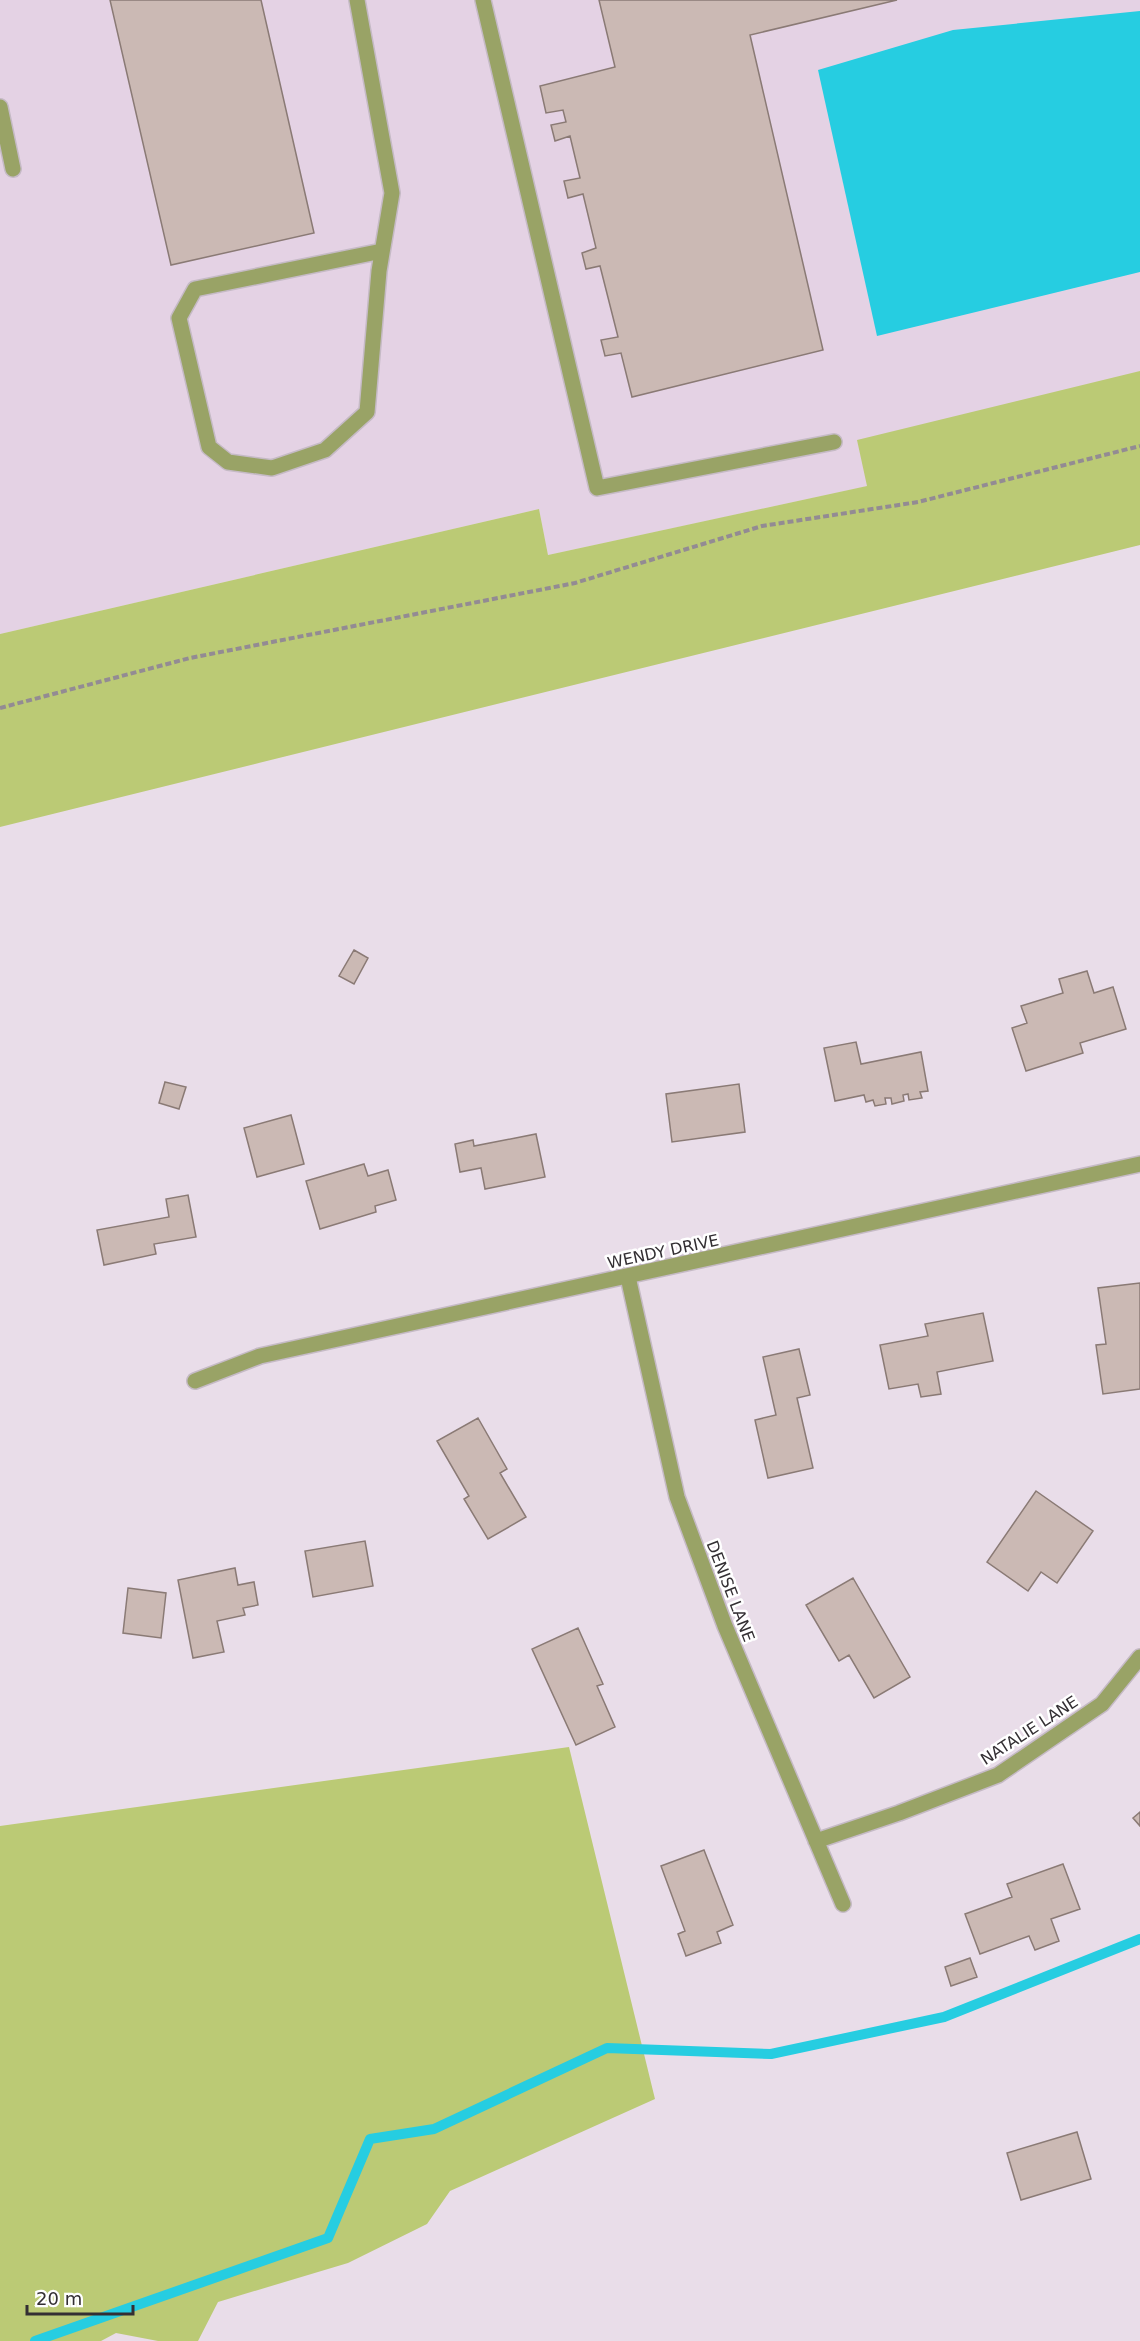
<svg xmlns="http://www.w3.org/2000/svg" width="1140" height="2341" font-family="'DejaVu Sans',sans-serif">
<rect width="100%" height="100%" fill="#e9dde9"/>
<!-- built -->
<path fill="#e4d2e4" d="M0,0H1140V374L858,443L868,486L548,555L539,509L0,634Z"/>
<!-- green -->
<path fill="#bbca75" d="M1140,371V545L0,827V634L539,509L548,555L867,486L857,440Z
M569,1747L655,2099L450,2191L427,2224L348,2263L218,2302L198,2341H158L116,2333L101,2341H0V1826Z"/>
<!-- water -->
<path fill="#26cde1" d="M1140,11V272L877,336L818,70L953,30Z"/>
<g fill="none" stroke-linecap="round" stroke-linejoin="round">
<!-- stream -->
<path stroke="#26cde1" stroke-width="10" d="M35,2341L328,2238L370,2139L434,2129L607,2048L771,2054L944,2017L1140,1939"/>
</g>
<!-- building -->
<path fill="#cbb9b4" stroke="#8a7a75" stroke-width="1.5" d="M110,0H261L314,233L171,265Z
M599,0H897L750,35L823,350L632,397L621,353L605,356L601,340L618,337L600,266L586,269L582,253L596,248L583,194L568,198L564,181L580,178L570,136L555,141L551,125L566,122L563,110L546,113L540,86L615,67Z
M354,950L368,958L354,984L339,976Z
M1087,971L1094,993L1113,987L1126,1029L1080,1043L1083,1053L1026,1071L1012,1028L1027,1023L1021,1006L1063,993L1059,979Z
M856,1042L861,1064L921,1052L928,1091L920,1092L922,1098L909,1100L908,1094L903,1095L904,1101L892,1104L891,1098H885L886,1104L875,1106L873,1100L866,1102L864,1095L835,1101L824,1048Z
M165,1082L186,1087L179,1109L159,1103Z
M739,1084L745,1132L672,1142L666,1094Z
M291,1115L304,1164L257,1177L244,1128Z
M536,1134L545,1177L485,1189L481,1168L460,1172L455,1144L473,1140L474,1146Z
M364,1164L368,1176L388,1170L396,1200L375,1206L376,1212L320,1229L306,1181Z
M188,1195L196,1237L154,1244L156,1254L104,1265L97,1230L169,1217L166,1199Z
M1140,1283V1389L1103,1394L1096,1345L1106,1344L1098,1288Z
M983,1313L993,1361L937,1372L941,1394L921,1397L918,1384L889,1389L880,1345L928,1336L925,1324Z
M799,1349L810,1395L797,1398L813,1468L768,1478L755,1420L776,1415L763,1357Z
M478,1418L507,1469L500,1473L526,1517L488,1539L464,1499L469,1496L437,1441Z
M1036,1491L1093,1531L1057,1583L1041,1572L1028,1591L987,1562Z
M365,1541L373,1586L313,1597L305,1551Z
M235,1568L238,1585L254,1582L258,1605L243,1608L245,1615L217,1621L224,1652L193,1658L178,1580Z
M853,1578L910,1677L874,1698L849,1655L839,1661L806,1605Z
M128,1588L166,1593L161,1638L123,1633Z
M578,1628L603,1684L597,1686L615,1727L576,1745L532,1649Z
M1140,1812V1826L1133,1818Z
M704,1850L733,1925L717,1932L721,1943L686,1956L678,1934L685,1931L661,1866Z
M1063,1864L1080,1909L1051,1919L1059,1941L1035,1950L1029,1936L980,1954L965,1914L1012,1897L1007,1884Z
M970,1958L977,1977L951,1986L945,1967Z
M1077,2132L1091,2179L1021,2200L1007,2153Z"/>
<g fill="none" stroke-linecap="round" stroke-linejoin="round">
<!-- service casing -->
<g stroke="#c5bac5" stroke-width="18">
<path id="service" d="M357,0L392,193L379,271L367,412L325,450L272,468L228,462L209,447L179,318L195,289L382,251
M483,0L597,488L834,442
M0,107L13,169"/>
</g>
<!-- minor casing -->
<g stroke="#c5bac5" stroke-width="18">
<path id="minor" d="M628,1277L677,1497L725,1626L843,1904
M195,1381L260,1356L1140,1164
M816,1841L899,1813L998,1775L1102,1704L1140,1657"/>
</g>
<!-- path -->
<path stroke="#938b93" stroke-width="4" stroke-dasharray="6 3" stroke-linecap="butt" d="M0,708L190,658L575,583L762,526L918,502L1140,446"/>
<!-- service -->
<use href="#service" stroke="#99a366" stroke-width="15"/>
<!-- minor -->
<use href="#minor" stroke="#99a366" stroke-width="15"/>
</g>
<g text-anchor="middle" stroke-width="5" stroke-linejoin="round" paint-order="stroke">
<!-- street labels -->
<g font-size="16" fill="#332f33" stroke="#fff">
<text transform="translate(663 1251) rotate(-12)" y="6">WENDY DRIVE</text>
<text transform="translate(731 1591) rotate(69)" y="6">DENISE LANE</text>
<text transform="translate(1029 1730) rotate(-33)" y="6">NATALIE LANE</text>
</g>
</g>
<!-- scale -->
<path d="M27 2305v9h106v-9" fill="none" stroke="#332f33" stroke-width="3"/>
<text x="36" y="2305" font-size="18" fill="#332f33" stroke="#ffffff" stroke-width="4.5" paint-order="stroke">20 m</text>
</svg>
